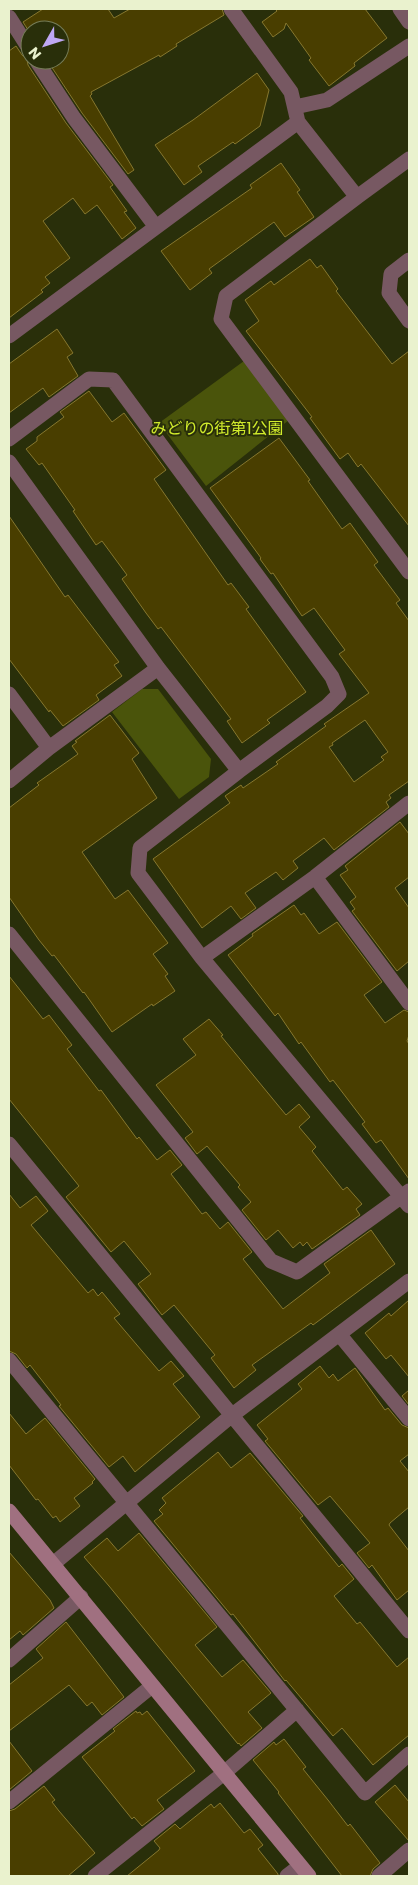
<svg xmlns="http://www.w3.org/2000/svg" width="418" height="1885" font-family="Poppins,'Noto Sans JP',sans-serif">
<rect width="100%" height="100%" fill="#292f0a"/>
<!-- green -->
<path fill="#4a540b" d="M244,361L289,420L206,486L159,423Z
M142,689H158L211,759L209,777L179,799L112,712Z"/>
<!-- building -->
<path fill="#493e00" stroke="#86772e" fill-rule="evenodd" d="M43,9H108L114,18L130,9H222L224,15L176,44L177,46L160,57L159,55L91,92L92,94L90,96L134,170L128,174L82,113L47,60H60V30H30V33L23,22Z
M275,9H365L387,38L354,63L355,66L329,86L309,60L311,58L286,23L284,29L273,37L262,22L277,11Z
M16,46L22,55L27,59L28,65L66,123L113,185L110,187L127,211L124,212L136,228L122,239L97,205L85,214L73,198L43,221L70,258L45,277L50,283L41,290L43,292L9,318V51Z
M257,73L269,90L260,126L235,144L233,142L198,166L202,172L184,185L155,145L193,120Z
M281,163L300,190L297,192L314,217L285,237L274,222L209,269L212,273L190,290L161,251L252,188L250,185Z
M310,259L317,268L321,265L338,289L336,291L392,364L409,351V526L361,464L358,467L348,453L340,459L310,418L312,417L246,331L259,321L245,300L271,281L274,285Z
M57,329L73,353L67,357L78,376L49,397L43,388L9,413V364Z
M89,391L112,422L124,413L155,455L166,470L154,479L228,585L231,583L249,607L246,609L306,692L267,720L270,723L242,743L227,721L231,719L161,627L158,629L146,613L122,579L127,575L102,541L96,545L73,511L75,510L42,463L39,465L26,449L37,441V437L64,417L60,412Z
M279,438L310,480L308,481L342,529L350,523L378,562L374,565L400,600L396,603L409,621V781L389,795L391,798L386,802L389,807L334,850L324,838L293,861L298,868L283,880L276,872L245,893L256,908L241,919L231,906L202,928L153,859L230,803L225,796L241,785L243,788L278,764L276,762L326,726L324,724L369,693L339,654L345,650L314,608L302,616L273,573L271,574L260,559L261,558L210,488ZM365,720L388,752L381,757L384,760L354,782L329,747L333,745L332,743Z
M9,516L65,597L68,595L119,662L114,665L122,676L96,695L99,700L63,726L50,710L49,712L9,659Z
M110,715L139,753L132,759L157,798L82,852L115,899L128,890L168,943L153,954L168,974L165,976L175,991L153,1006L152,1004L112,1032L84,992L83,993L54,955L52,956L39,940L9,897V808L39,785L37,783L78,754L72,746L77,742L75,741Z
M400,822L409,834V877L395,888L409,908V961L397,971L352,911L355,909L350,902L356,897L340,875L348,870L345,866Z
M294,905L301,915L304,913L319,934L337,922L382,982L364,995L385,1023L404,1010L409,1012V1035L407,1041L409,1044V1179L381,1140L376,1143L362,1124L365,1122L333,1080L330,1082L301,1042L299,1044L278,1013L275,1016L228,955L253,936L252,934Z
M9,976L43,1019L49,1015L72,1045L67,1049L99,1091L101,1090L137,1139L139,1137L157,1160L170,1150L182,1165L171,1174L202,1214L206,1212L220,1229L228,1222L252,1252L243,1259L283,1309L330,1273L324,1264L371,1230L395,1264L313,1325L311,1323L252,1365L256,1370L234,1388L211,1358L215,1355L174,1305L162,1315L138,1284L151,1274L124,1241L111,1252L66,1197L79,1186L9,1099Z
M209,1019L223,1035L221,1036L286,1115L299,1104L310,1117L299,1127L316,1147L312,1151L343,1190L347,1187L362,1204L356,1209L360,1215L312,1249L307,1242L303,1246L300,1242L293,1248L278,1230L266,1240L242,1210L251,1202L238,1187L240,1185L207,1146L197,1154L185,1138L193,1132L156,1085L196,1055L183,1039Z
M9,1194L20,1208L36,1196L48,1211L31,1225L88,1293L93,1289L98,1296L102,1292L120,1314L114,1318L159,1371L171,1361L184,1376L173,1384L200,1417L135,1472L123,1456L109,1467L59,1406L61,1405L30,1365L27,1368L16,1354L9,1351Z
M409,1300V1377L391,1355L386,1359L365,1333L389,1313L391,1316Z
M320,1366L329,1378L333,1374L338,1381L355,1368L385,1410L388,1408L402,1425L409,1428V1454L400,1461L409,1472V1507L390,1523L389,1525L409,1551V1590L397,1600L372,1565L369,1568L357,1553L370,1543L330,1496L318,1505L265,1441L268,1439L257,1425L302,1389L298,1384Z
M409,1390V1405L402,1396Z
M9,1413L26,1434L45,1418L95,1479L92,1482L93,1483L74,1498L80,1506L60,1522L56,1516L53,1518L38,1499L36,1500L9,1465Z
M218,1452L231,1468L250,1453L303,1516L300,1518L323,1547L339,1567L342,1564L354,1579L334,1596L357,1624L360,1622L397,1667L409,1657V1735L373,1765L342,1728L333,1736L286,1680L285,1681L233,1614L231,1615L154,1521L163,1514L159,1510L166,1503L162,1498Z
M139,1533L217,1627L195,1645L222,1677L243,1660L271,1693L248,1712L262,1728L241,1746L239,1743L238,1744L109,1586L84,1557L107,1538L118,1551Z
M9,1552L50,1600L54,1608L23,1635L20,1631L9,1640Z
M66,1622L124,1697L102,1715L92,1702L87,1706L69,1685L9,1731V1685L43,1658L36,1649Z
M136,1711L137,1713L140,1712L142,1715L147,1711L195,1771L157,1800L164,1809L142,1826L134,1817L132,1819L82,1757L115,1731L113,1729Z
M284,1739L306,1767L303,1769L328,1800L348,1826L350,1824L380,1863L373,1869L370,1876H342L278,1793L279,1792L253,1760L274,1742L276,1745Z
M9,1741L32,1771L9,1790Z
M395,1785L409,1802V1841L375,1802Z
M44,1786L55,1800L52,1802L59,1811L95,1853L68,1876H9V1811L15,1809Z
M220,1803L244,1833L250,1829L263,1845L258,1849L278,1874V1876H127L159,1850L160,1848L154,1841L175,1824L180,1829L211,1804L214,1808Z"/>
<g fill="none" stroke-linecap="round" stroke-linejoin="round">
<!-- street -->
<path stroke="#775862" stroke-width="15" d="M400,9L409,22
M9,17L30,50
M36,60L74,118L156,227
M295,107L327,100L409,46
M298,122L357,197L226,296L221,319L409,572
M357,197L409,159
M409,260L391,274L389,293L409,321
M9,336L298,122L291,92L231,9
M9,439L89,379L113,380L332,677L339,694L327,706L239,771L140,848L138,873L202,958L409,1206
M9,462L158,668L239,771
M9,694L49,748
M9,781L49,748L158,668
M315,877L409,1003
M9,934L271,1261L297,1272L409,1191
M202,958L315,877L409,803
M9,1144L409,1631
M339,1334L409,1419
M9,1360L365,1793L409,1754
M53,1564L231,1416L409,1281
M9,1660L81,1597
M9,1802L152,1686
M95,1876L224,1773L297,1710
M287,1876L300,1866
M379,1876L409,1850"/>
<!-- secondary -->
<path stroke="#a07080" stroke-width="15" d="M9,1511L309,1876"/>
</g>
<g text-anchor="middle" stroke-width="4" stroke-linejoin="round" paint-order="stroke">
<!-- park labels -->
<g font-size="16" fill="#d2ec2c" stroke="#292f0a">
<text x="217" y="434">みどりの街第1公園</text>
</g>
</g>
<!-- border -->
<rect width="418" height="1885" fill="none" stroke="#eaf2ce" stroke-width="20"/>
<!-- north arrow -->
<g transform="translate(45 45) rotate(231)"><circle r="24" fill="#292f0a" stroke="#767d58"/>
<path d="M0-4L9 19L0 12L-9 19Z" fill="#bfa8f4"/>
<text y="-8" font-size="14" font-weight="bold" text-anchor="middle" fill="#eaf2ce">N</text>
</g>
</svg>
